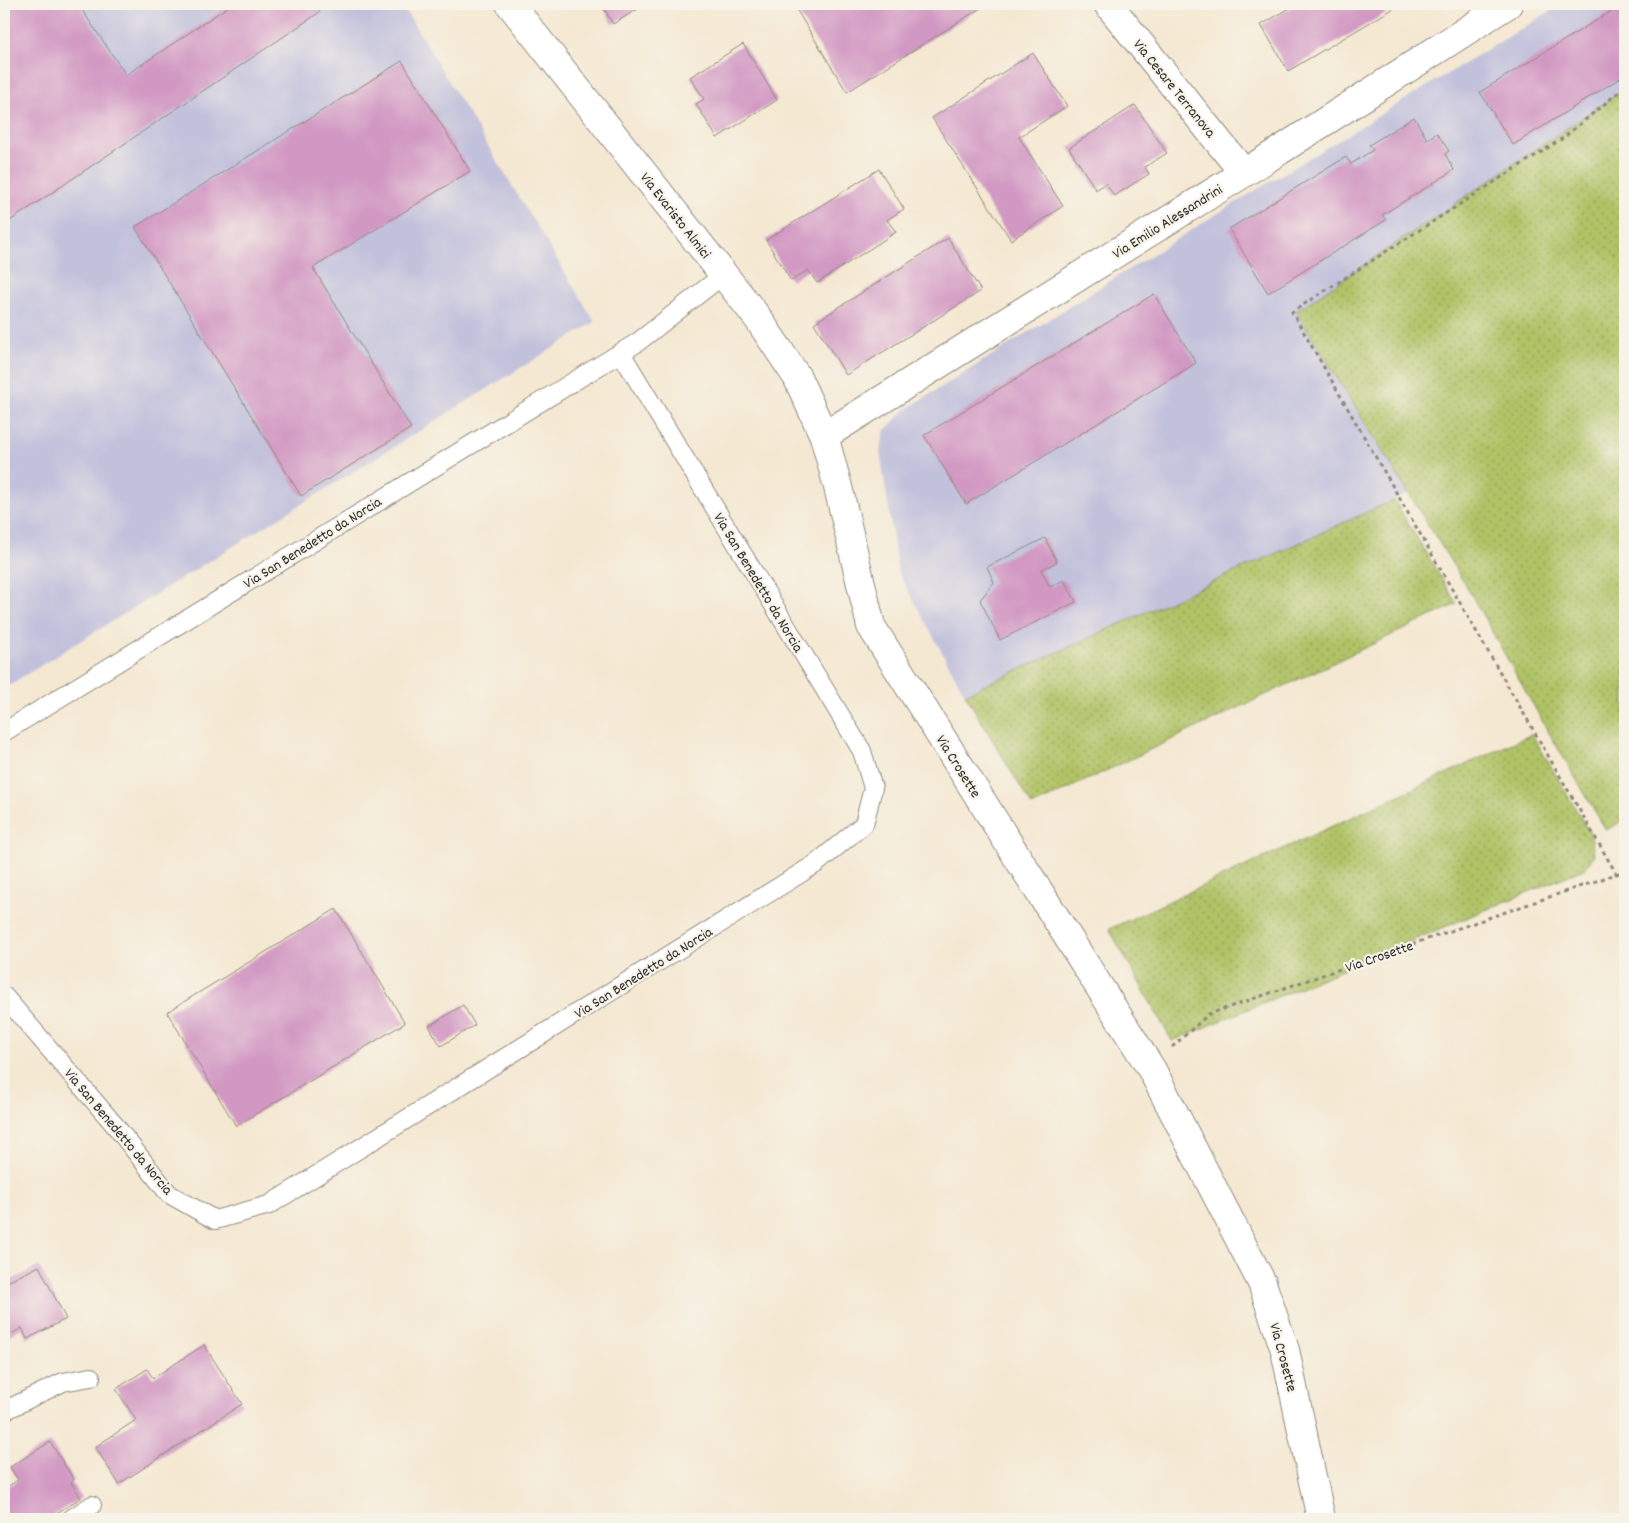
<svg xmlns="http://www.w3.org/2000/svg" width="1629" height="1523" font-family="Dekko,sans-serif">
<defs>
<pattern id="grass-dots" width="8" height="8" patternUnits="userSpaceOnUse" patternTransform="scale(1.25)"><rect width="8" height="8" fill="#b0c366"/><path d="M2 2h.1M6 6h.1" fill="none" stroke="#8f9f54" stroke-width="1.8" stroke-linecap="round"/></pattern>
</defs>
<rect width="100%" height="100%" fill="#f7f3e8"/>
<filter id="ink" filterUnits="userSpaceOnUse"><feTurbulence type="fractalNoise" baseFrequency=".02" numOctaves="2"/><feDisplacementMap in="SourceGraphic" scale="10" xChannelSelector="R" yChannelSelector="G"/><feConvolveMatrix kernelMatrix="1 2 1 2 8 2 1 2 1" color-interpolation-filters="sRGB"/></filter>
<filter id="wash" filterUnits="userSpaceOnUse"><feTurbulence type="fractalNoise" baseFrequency=".0096" numOctaves="4" result="noise"/><feDisplacementMap in="SourceGraphic" scale="20" xChannelSelector="R" yChannelSelector="G"/><feGaussianBlur stdDeviation="1.12" result="paint"/><feColorMatrix in="noise" values="0 0 0 0 0 0 0 0 0 0 0 0 0 0 0 0 0 1.4 0 .05"/><feComposite in="paint" operator="in"/></filter>
<g filter="url(#wash)">
<rect width="100%" height="100%" fill="#f4e8d2"/>
<!-- industrial -->
<path fill="#c2c1dc" d="M4,4H409L404,8L595,322L6,687L4,683Z
M1562,4H1625V89L1296,311L1409,493L965,694L898,572L880,451L885,430L905,410L1204,222Z"/>
<!-- grass -->
<path fill="url(#grass-dots)" stroke="#6e7748" d="M1625,89V820L1606,830L1545,726L1472,596L1296,311Z
M1394,500L1457,604L1032,806L965,694Z
M1532,734L1591,835L1594,855L1586,868L1172,1041L1109,929Z"/>
<g id="blocks">
<!-- building -->
<path fill="#d198c3" d="M4,4H78L126,75L232,4H315L320,12L4,225Z
M601,4H646L613,24Z
M793,4H987L847,92Z
M1297,4H1401L1288,71L1261,25Z
M1623,4H1625V75L1513,145L1480,92Z
M743,44L777,100L717,138L696,104L704,99L690,77Z
M1033,53L1067,106L1019,137L1063,206L1011,240L932,118Z
M402,61L470,171L313,268L411,428L301,496L135,227Z
M1135,105L1167,153L1145,167L1149,174L1114,196L1106,183L1096,190L1069,148Z
M1414,117L1427,139L1437,133L1449,151L1445,154L1454,170L1382,215L1386,220L1268,293L1229,229L1346,157L1351,164L1373,150L1369,145Z
M879,169L904,209L887,220L896,232L817,283L808,270L791,281L766,240Z
M948,238L981,291L846,375L814,323Z
M1154,294L1196,363L966,504L924,435Z
M1045,538L1057,562L1041,570L1050,587L1064,580L1076,602L1000,640L980,600L994,582L987,567Z
M336,909L405,1023L236,1126L167,1012Z
M463,1005L475,1025L441,1046L429,1026Z
M39,1266L66,1319L27,1339L22,1328L4,1338V1284Z
M204,1345L242,1404L119,1484L95,1447L136,1420L116,1389L147,1369L153,1378Z
M50,1442L74,1480L71,1482L81,1498L47,1519H4V1489L18,1480L10,1467Z"/>
</g>
</g>
<g filter="url(#ink)">
<use href="#blocks" fill-opacity="0" stroke="#908a7e" stroke-width="1"/>
<g fill="none" stroke-linecap="round" stroke-linejoin="round">
<!-- service casing -->
<g stroke="#908a7e" stroke-width="20">
<path id="service" d="M4,732L638,342L723,275
M4,996L113,1123L169,1194L215,1220L269,1205L817,863L864,824L873,788L862,751L621,353
M4,1411L63,1382L91,1377
M71,1519L92,1505"/>
</g>
<!-- minor casing -->
<g stroke="#908a7e" stroke-width="30">
<path id="minor" d="M510,4L757,317L797,377L824,436L838,487L871,626L1152,1070L1262,1283L1285,1350L1321,1519
M1108,4L1243,172
M824,436L1279,151L1508,4"/>
</g>
<!-- path -->
<path stroke="#908a7e" stroke-width="3" stroke-dasharray="4 4" stroke-linecap="butt" d="M1617,875L1292,312L1563,138L1625,87
M1172,1047L1209,1014L1625,871"/>
<!-- service -->
<use href="#service" stroke="#fff" stroke-width="18"/>
<!-- minor -->
<use href="#minor" stroke="#fff" stroke-width="28"/>
</g>
</g>
<g text-anchor="middle" stroke-width="4.5" stroke-linejoin="round" paint-order="stroke">
<!-- street labels -->
<g font-size="15" fill="#2b2b2b" stroke="#f7f3e8">
<text transform="translate(1175 88) rotate(51)" y="5">Via Cesare Terranova</text>
<text transform="translate(676 215) rotate(52)" y="5">Via Evaristo Almici</text>
<text transform="translate(1167 221) rotate(-32)" y="5">Via Emilio Alessandrini</text>
<text transform="translate(312 542) rotate(-32)" y="5">Via San Benedetto da Norcia</text>
<text transform="translate(759 582) rotate(59)" y="5">Via San Benedetto da Norcia</text>
<text transform="translate(959 766) rotate(58)" y="5">Via Crosette</text>
<text transform="translate(1379 956) rotate(-19)" y="5">Via Crosette</text>
<text transform="translate(643 972) rotate(-32)" y="5">Via San Benedetto da Norcia</text>
<text transform="translate(119 1131) rotate(50)" y="5">Via San Benedetto da Norcia</text>
<text transform="translate(1284 1357) rotate(75)" y="5">Via Crosette</text>
</g>
</g>
<!-- margin -->
<rect width="1629" height="1523" fill="none" stroke="#f7f3e8" stroke-width="20"/>
</svg>
